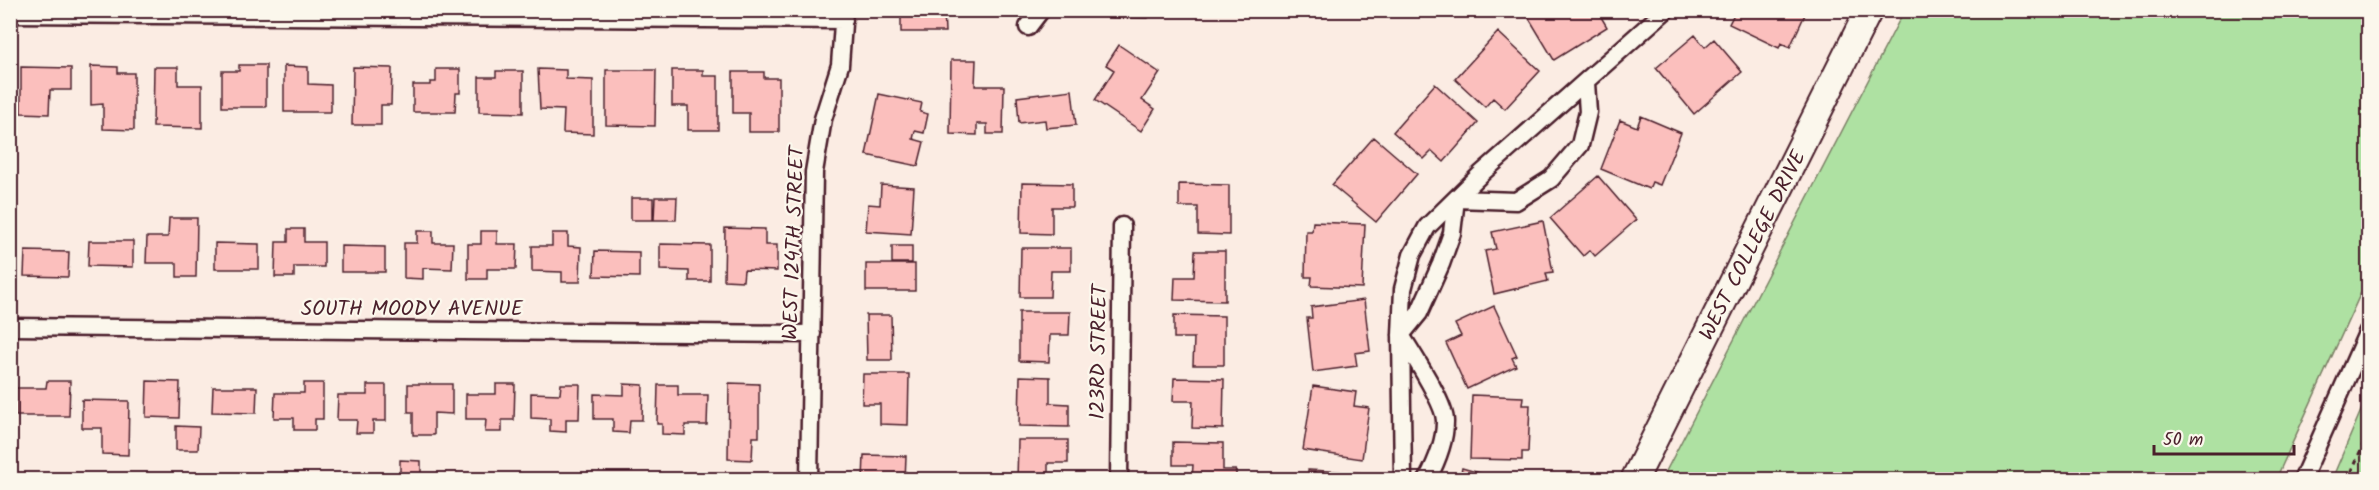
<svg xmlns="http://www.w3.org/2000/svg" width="2379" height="490" font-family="Kalam,sans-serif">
<rect width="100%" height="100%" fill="#fbece3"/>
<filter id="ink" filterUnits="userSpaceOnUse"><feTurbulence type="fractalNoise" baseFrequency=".0167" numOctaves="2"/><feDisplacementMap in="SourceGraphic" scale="12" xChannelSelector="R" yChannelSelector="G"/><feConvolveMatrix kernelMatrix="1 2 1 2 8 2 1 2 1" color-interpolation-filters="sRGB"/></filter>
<g filter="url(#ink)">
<!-- green -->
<path fill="#aee1a2" stroke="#7c8066" stroke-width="1.5" d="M1904,11H2368V277L2276,479H1662Z
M2368,394V479H2332Z"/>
<!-- building -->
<path fill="#fbbfbd" stroke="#4a1f2b" stroke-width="1.5" d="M901,10H944L945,32H901Z
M1095,10H1148V18L1095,17Z
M1524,10H1597L1607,27L1554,60Z
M1736,10H1807L1790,47L1781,43L1779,48L1729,24Z
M1498,32L1540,71L1505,109L1493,98L1485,107L1455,79Z
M1695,35L1705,47L1714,39L1742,72L1694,114L1656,68Z
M1119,45L1160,73L1142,100L1155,109L1141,131L1095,100L1114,70L1106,65Z
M951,60H976L975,86H1004L1003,134H987V124H977V135L950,134Z
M239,65H266V107H222V71H239Z
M91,66L118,67V73H134V130L103,129V104L91,105Z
M284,66L308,67V84L331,85V112H284Z
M21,67L71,68V90H50L49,114L21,113Z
M154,67H178V85H202V128L153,127Z
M353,67L392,68L391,105H381V125H352Z
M436,69H460V93H456L455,112H413V85H430V82H436Z
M538,69L566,70V79L593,80V134L563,133L564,110L540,109Z
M606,70H656L655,126L606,125Z
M672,70H703V76H718V130H688V106H672Z
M496,71H523V113L479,112V77H496Z
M733,72H764V78H779V132H749V113H733Z
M1435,84L1478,123L1444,162L1432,151L1424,159L1393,132Z
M1072,90L1076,125L1046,128L1045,120L1019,123L1017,97Z
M879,94L922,103L920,112L928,114L924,133L915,131L913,139L924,142L918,166L866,155Z
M1641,116L1681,133L1660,185L1652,182L1649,189L1601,169L1620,120L1637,127Z
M1374,137L1417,174L1376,222L1332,185Z
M1598,176L1636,220L1595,256L1590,250L1583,256L1550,218Z
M1022,183L1072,184V207H1052V234L1021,233Z
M1179,184L1229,185V235L1198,234V207H1179Z
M881,185L914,187L911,234L866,231L868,204L880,205Z
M655,197H677L676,220H654Z
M631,198H653V220H631Z
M169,218H197L196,277H177V263H146L147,237H168Z
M1543,221L1553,272L1546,273L1548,281L1494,294L1485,251L1496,249L1492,232Z
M1313,222L1365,224L1362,288L1311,286L1312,277H1305L1306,231H1312Z
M725,228L765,229V245H777V271L744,270L743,281L724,280Z
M288,229H304V242H324V267H294V277H275L276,242H288Z
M417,231H433V243H453L452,269L423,268V279L404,278V243H417Z
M481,231H497V244H517L516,269H487V279H468V244H481Z
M552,233H568V246L581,247L580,282H562V272L532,271V246H552Z
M89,241H133V267L88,266Z
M215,243L259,244V269H215Z
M660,244L710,245V281H689V271L660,270Z
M341,246L385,247V272H341Z
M892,246H912V263H892Z
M1021,248H1071V271H1051L1050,297H1020Z
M25,251L69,252L68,277L24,276Z
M595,251L639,252V277L594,276Z
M1195,251H1225V301L1174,300L1175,277H1194Z
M866,264H915V291H866Z
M1364,300L1370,351L1355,353L1357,366L1313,372L1307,318H1312L1311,307Z
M1494,306L1517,356L1512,358L1516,366L1467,389L1446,343L1461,336L1455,324Z
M1019,312H1070L1069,335H1050L1049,362L1019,361Z
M866,315H891L892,360H867Z
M1174,315L1224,316V365H1193L1194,338H1174Z
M863,374H909L908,425L880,424V404H862Z
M1020,376L1050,377V403L1069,404V427L1019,426Z
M1174,378L1224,379L1223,429L1192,428L1193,401H1173Z
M47,381H70L69,416H16V388H46Z
M147,381L180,382L179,418L146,417Z
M304,383H323V419H315V430H294V418H274L275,393H304Z
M729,383L759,384V437H753L752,460L728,459Z
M408,384H452V414L434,413V435H413V412H408Z
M496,384H515L514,420H502V432H485L486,419H466V394H496Z
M561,384H580L579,419H566V432L550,431V419L531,418V393L560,394Z
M624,384L643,385L642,420H630L629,433L613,432V419H594V394L624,395Z
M367,385H386V421H373V433H356L357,420H337L338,395H367Z
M658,385H678V395H708L707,425H685V435L662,434V424H657Z
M1313,386L1356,392L1354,406L1369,408L1362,459L1303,450Z
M213,387H257L256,413L212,412Z
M1472,395L1523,397L1522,405H1530L1528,452H1522V460L1470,459Z
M82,400L129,401L128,455L102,454V428H82Z
M176,426L199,427L198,450H176Z
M1018,440H1068V463H1048V480H1017Z
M1173,442L1223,443V470H1236V480H1192L1193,465H1173Z
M864,455L906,456L905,480H863Z
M400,460L421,461V480H400Z
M1462,468L1504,480H1459Z
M1308,470L1366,473L1365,480H1308Z"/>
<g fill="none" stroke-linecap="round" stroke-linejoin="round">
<!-- minor casing -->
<g stroke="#4a1f2b" stroke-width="21">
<path id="minor" d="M10,14L844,20
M1028,27L1041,10
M10,327L812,334
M809,480L814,172L823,119L840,65L844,10
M1119,480L1122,226
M1403,480L1401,335L1403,289L1412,255L1427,227L1482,173L1666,10
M1427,480C1436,463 1445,441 1445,422C1446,404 1411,352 1401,335L1419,313L1441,264L1452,233L1456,199L1516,201L1551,179L1580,145L1588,112L1586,83
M2302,480L2368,331"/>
</g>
<!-- primary casing -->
<g stroke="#4a1f2b" stroke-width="30">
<path id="primary" d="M1634,480L1869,10"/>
</g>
<!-- path -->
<path stroke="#4a1f2b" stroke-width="3" stroke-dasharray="4.5 4.5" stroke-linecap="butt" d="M2348,480L2368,433"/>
<!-- minor -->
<use href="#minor" stroke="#fbf7ec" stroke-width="16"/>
<!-- primary -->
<use href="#primary" stroke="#fbf7ec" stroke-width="26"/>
</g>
</g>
<g text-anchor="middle" stroke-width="4.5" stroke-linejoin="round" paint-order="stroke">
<!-- street labels -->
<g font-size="21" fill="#4a1f2b" stroke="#fbf7ec">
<text transform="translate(793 243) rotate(-88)" y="7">WEST 124TH STREET</text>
<text transform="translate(1752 245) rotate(-63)" y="7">WEST COLLEGE DRIVE</text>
<text x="412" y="315">SOUTH MOODY AVENUE</text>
<text transform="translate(1098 352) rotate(-89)" y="7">123RD STREET</text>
</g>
</g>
<!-- margin -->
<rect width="2379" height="490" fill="none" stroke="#fbf7ec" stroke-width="36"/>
<rect x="18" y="18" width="2343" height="454" fill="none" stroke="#4a1f2b" stroke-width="2" filter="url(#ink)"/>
<!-- scale -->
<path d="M2154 445v9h140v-9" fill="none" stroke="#4a1f2b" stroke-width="3"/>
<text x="2163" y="445" font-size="18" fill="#4a1f2b" stroke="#fbf7ec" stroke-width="4.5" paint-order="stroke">50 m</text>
</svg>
